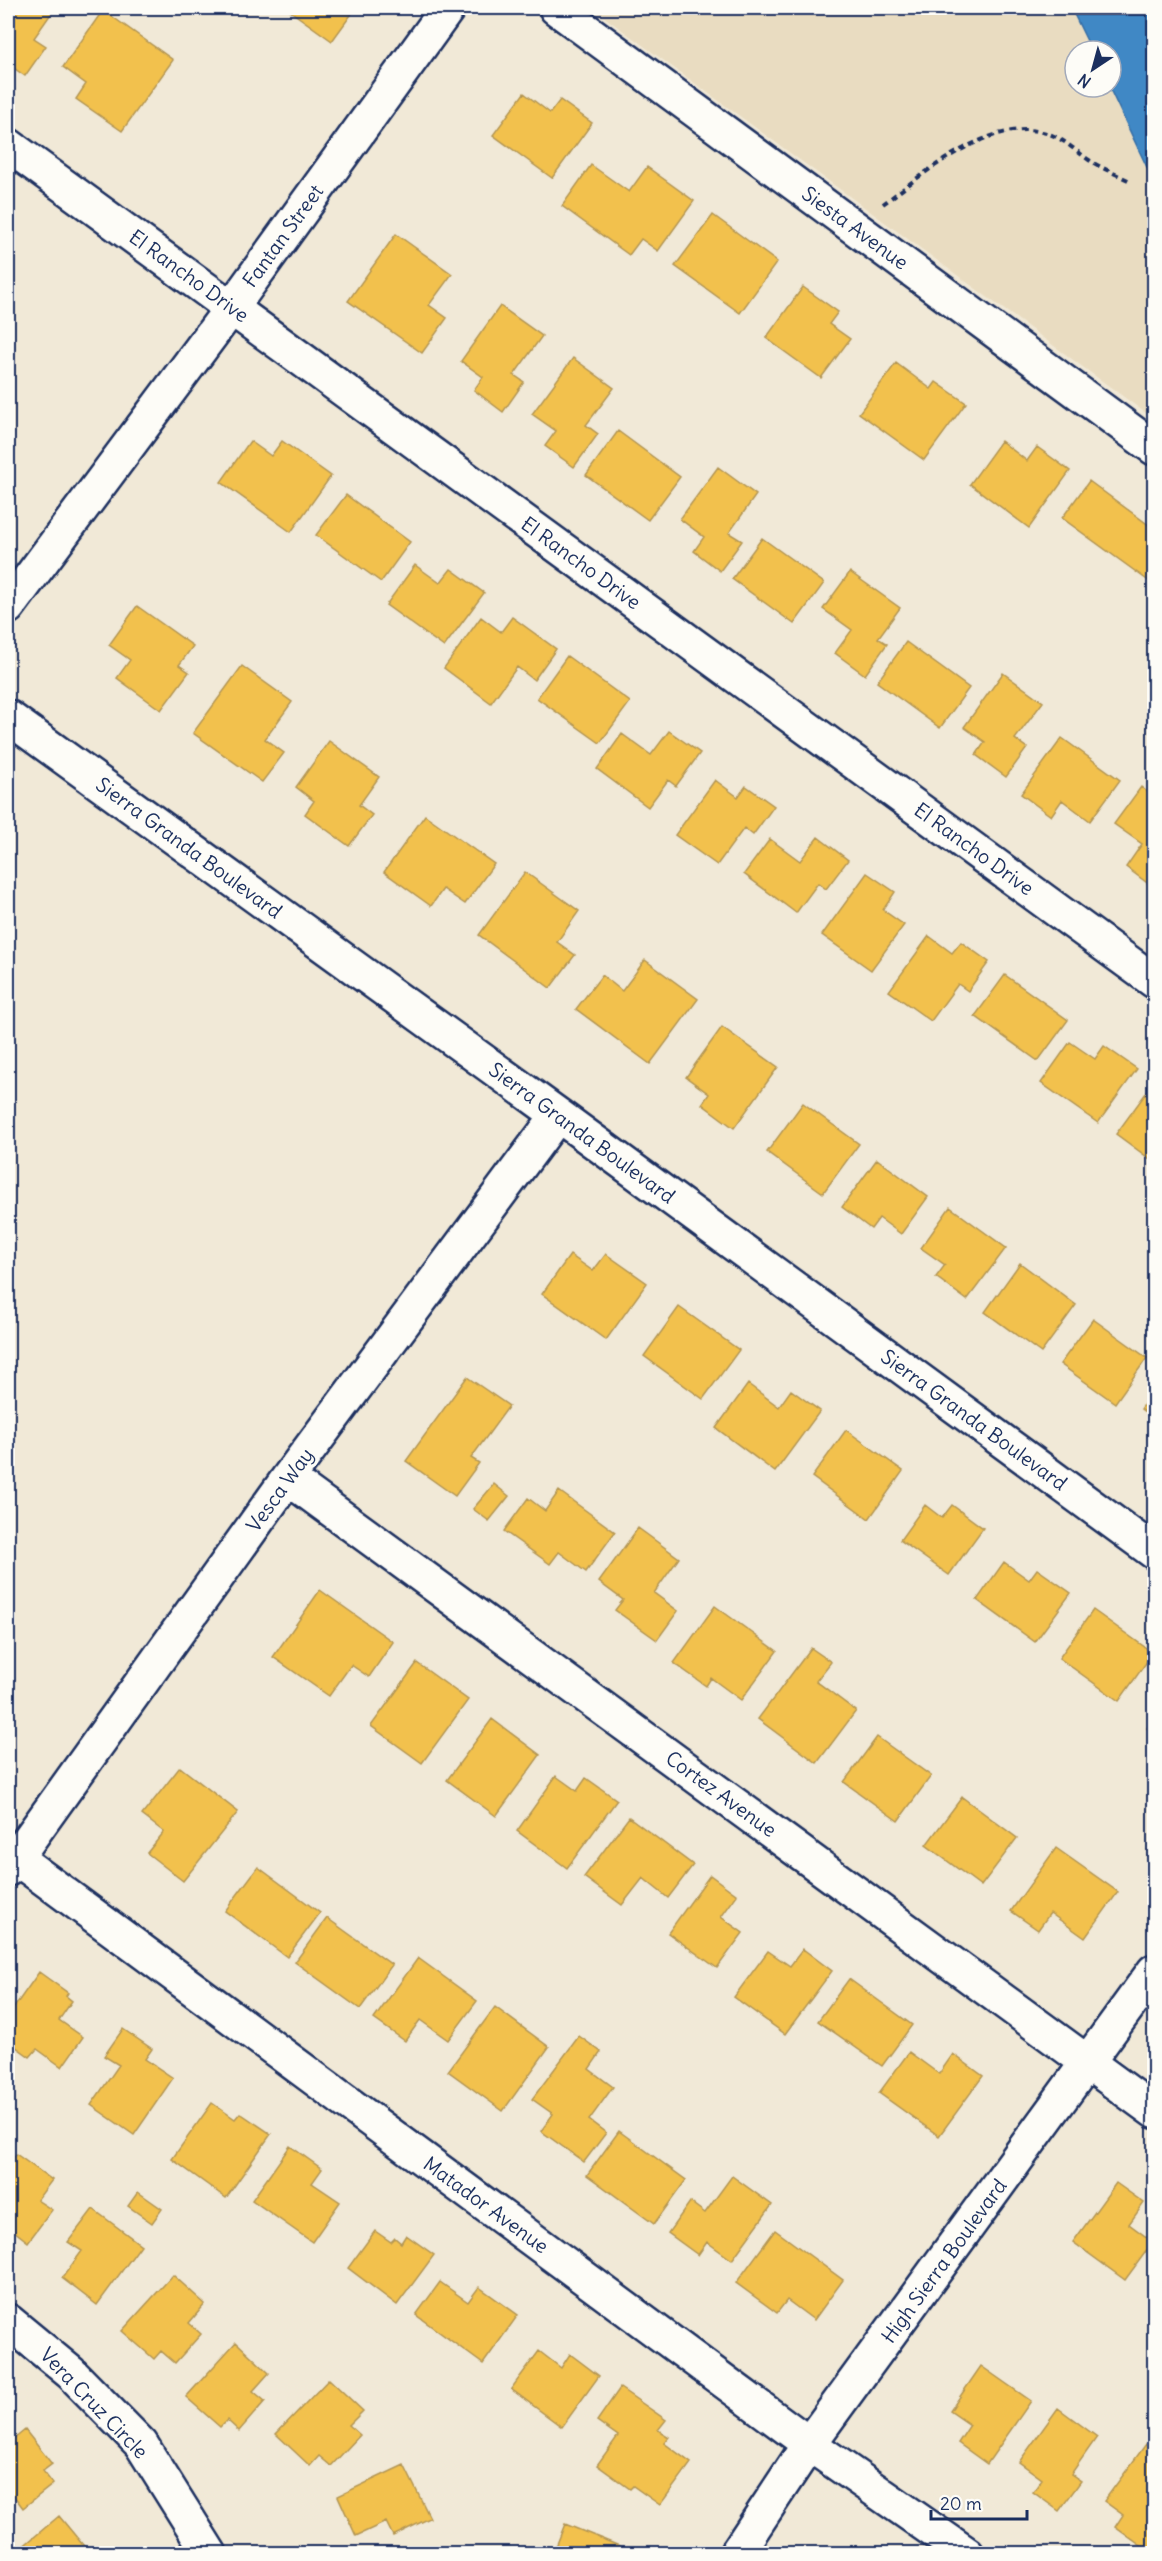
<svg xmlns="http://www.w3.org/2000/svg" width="1162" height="2561" font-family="Delius,sans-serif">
<rect width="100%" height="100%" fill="#f1e9d7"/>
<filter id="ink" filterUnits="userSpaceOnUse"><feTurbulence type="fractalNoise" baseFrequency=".0167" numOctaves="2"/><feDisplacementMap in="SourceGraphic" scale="12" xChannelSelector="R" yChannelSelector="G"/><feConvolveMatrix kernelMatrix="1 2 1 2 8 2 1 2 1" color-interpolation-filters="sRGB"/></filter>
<g filter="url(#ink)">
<!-- built -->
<path fill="#e9dcc1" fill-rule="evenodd" d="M592,8H1154V419ZM1075,51H1111V87H1075Z"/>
<!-- homes -->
<path fill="#f2c14e" stroke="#b29553" stroke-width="1.5" d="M8,8H55L34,38L46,46L25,76L8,64Z
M286,8H356L332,41Z
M103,10L173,60L122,131L76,99L86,84L63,67Z
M524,93L550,113L560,100L592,123L552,178L493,135Z
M591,165L629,192L647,167L694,201L658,251L641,239L629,255L562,206Z
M713,215L777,262L740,313L675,266Z
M396,234L452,274L429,305L447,318L422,353L348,301Z
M803,287L838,312L829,324L850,339L821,378L766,338Z
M500,306L542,336L514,375L524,382L503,412L474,390L483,377L461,361Z
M573,358L614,388L586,425L598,434L574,467L545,446L556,431L532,414Z
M896,363L931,389L936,382L966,403L924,460L859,413Z
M618,431L680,477L648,520L586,475Z
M250,441L271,456L282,441L331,476L291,532L221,482Z
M1001,441L1027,461L1037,447L1070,471L1029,528L970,484Z
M718,467L756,495L729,533L742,541L720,571L694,551L704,537L680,519Z
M1089,481L1154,529V576L1150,582L1062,518Z
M346,495L410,542L381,582L316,535Z
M762,538L824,583L794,624L732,579Z
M415,565L440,583L451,569L484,593L444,647L386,605Z
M850,572L900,608L878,638L887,644L865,675L835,653L852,630L823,609Z
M137,606L193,646L179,665L189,672L161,710L117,678L130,660L109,645Z
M481,617L501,632L512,617L556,649L534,680L517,667L491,703L444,668Z
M906,642L969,688L940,728L877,682Z
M567,656L630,702L600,743L537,698Z
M242,666L292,702L265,739L284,753L262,782L193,733Z
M1003,673L1043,702L1015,739L1027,748L1006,777L976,755L985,742L964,727Z
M669,731L700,753L676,786L668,780L648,807L597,769L622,734L651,755Z
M1062,738L1120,780L1090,821L1062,800L1051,816L1021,794Z
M329,741L379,777L359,805L372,815L349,846L305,814L314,801L296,787Z
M715,780L738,797L746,786L774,806L753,835L744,828L717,865L675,835Z
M1141,787L1154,797V888L1126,867L1142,844L1114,824Z
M425,815L494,864L465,904L443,889L431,906L384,872Z
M818,837L848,860L826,889L818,883L796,913L744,874L770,839L800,861Z
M525,872L579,911L557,942L575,955L550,988L479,935Z
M867,873L895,892L883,910L904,925L871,970L822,935Z
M929,936L952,953L961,942L989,962L968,991L958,984L931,1021L889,991Z
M645,960L698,999L650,1064L576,1009L602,975L622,991Z
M1005,975L1068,1020L1038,1061L975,1016Z
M722,1027L778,1067L734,1128L702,1104L709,1094L686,1077Z
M1070,1042L1095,1059L1104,1046L1137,1069L1098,1123L1041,1083Z
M1154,1082V1162L1116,1134Z
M803,1103L859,1144L823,1193L767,1152Z
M877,1159L928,1197L901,1234L879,1218L871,1229L842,1207Z
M950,1207L1006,1248L967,1300L936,1277L945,1265L921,1248Z
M606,1254L647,1283L606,1340L542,1294L570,1255L593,1271Z
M1020,1263L1076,1305L1041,1353L985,1312Z
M679,1307L739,1350L703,1399L644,1356Z
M1093,1319L1147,1358L1115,1403L1060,1364Z
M467,1377L509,1406L471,1458L479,1463L455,1496L406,1461Z
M748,1384L779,1407L791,1390L820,1411L775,1472L716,1428Z
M1154,1390V1419L1141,1409Z
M846,1430L903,1471L869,1519L812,1477Z
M494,1484L509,1496L489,1521L473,1509Z
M559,1491L615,1532L586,1572L559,1552L550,1564L504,1531L528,1498L545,1511Z
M925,1505L942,1518L952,1505L983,1528L949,1575L900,1540Z
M638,1528L679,1558L654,1593L678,1611L657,1640L615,1610L623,1600L599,1582Z
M1004,1562L1029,1580L1037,1569L1071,1593L1035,1642L977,1600Z
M320,1590L393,1642L369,1677L351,1665L329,1696L273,1657Z
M715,1606L777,1651L741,1700L711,1678L706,1686L674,1663Z
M1093,1610L1153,1653L1119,1701L1059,1658Z
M811,1648L831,1662L816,1681L856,1711L817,1763L758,1719Z
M417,1663L468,1700L422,1763L371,1726Z
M1154,1718V1734L1147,1728Z
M492,1719L540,1755L496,1816L447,1780Z
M877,1737L931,1776L898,1821L844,1782Z
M180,1767L238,1812L183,1881L147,1853L164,1832L142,1815Z
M556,1776L577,1791L586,1778L617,1800L567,1868L517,1831Z
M962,1797L1017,1838L981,1886L926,1845Z
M629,1817L693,1865L668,1898L643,1878L622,1905L584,1877Z
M1056,1848L1118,1892L1085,1938L1050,1913L1038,1930L1011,1911Z
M258,1867L320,1913L287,1957L225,1911Z
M710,1875L737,1895L721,1917L743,1933L717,1968L668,1933Z
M327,1918L392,1965L360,2009L295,1962Z
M803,1949L832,1971L785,2034L734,1997L768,1951L790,1966Z
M418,1958L477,2001L448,2040L420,2020L405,2041L374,2019Z
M39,1972L68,1993L66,1996L72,2001L59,2020L83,2037L62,2067L37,2049L30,2057L8,2041V2016Z
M849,1979L912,2025L882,2066L818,2021Z
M495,2007L549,2047L503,2111L448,2071Z
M123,2029L152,2049L145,2059L173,2078L134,2135L91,2105L119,2065L104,2056Z
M579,2036L601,2052L589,2069L613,2087L589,2120L606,2133L584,2162L541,2131L553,2114L532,2099Z
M909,2052L939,2074L953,2054L983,2076L939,2136L879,2093Z
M212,2103L235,2119L240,2113L271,2134L226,2198L172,2159Z
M619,2131L686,2180L654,2224L587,2175Z
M290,2146L322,2169L312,2183L340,2202L312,2242L252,2200Z
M16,2154L52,2180L37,2200L52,2210L28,2242L14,2231L8,2238V2165Z
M732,2176L772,2205L732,2260L707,2242L698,2255L668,2233L690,2202L705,2213Z
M1116,2183L1144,2203L1129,2224L1153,2242L1125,2280L1073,2242Z
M138,2192L162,2209L152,2223L128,2206Z
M93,2209L141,2245L97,2305L62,2278L82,2251L68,2242Z
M775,2230L843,2280L814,2320L787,2300L777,2313L736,2283Z
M375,2231L391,2242L395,2238L401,2243L406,2235L434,2255L397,2305L348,2268Z
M173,2275L205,2304L189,2323L201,2334L175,2363L161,2351L154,2359L122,2331Z
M440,2282L468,2302L479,2287L518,2315L483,2364L416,2315Z
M236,2342L269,2373L253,2391L265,2401L239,2431L227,2420L220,2427L186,2397Z
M539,2351L561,2368L570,2354L599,2376L562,2427L511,2389Z
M981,2366L1031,2401L987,2464L958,2443L970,2425L950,2411Z
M329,2379L363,2411L349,2425L360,2435L331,2466L319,2456L310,2466L276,2434Z
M620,2388L666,2420L658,2430L669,2437L664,2443L691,2463L660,2505L633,2486L630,2489L597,2465L618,2436L597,2421Z
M1058,2408L1097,2437L1071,2474L1081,2481L1059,2511L1033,2492L1042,2479L1019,2462Z
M25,2430L52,2464L43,2471L53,2484L23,2508L11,2492L8,2495V2444Z
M1146,2444L1154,2450V2542L1148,2551L1115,2527L1123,2515L1104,2501Z
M404,2465L430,2518L393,2536L386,2522L356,2536L338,2496Z
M59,2516L88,2551L85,2554H14Z
M565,2524L637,2553L636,2554H553Z"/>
<!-- schools -->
<path fill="#3f88c5" stroke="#346da6" stroke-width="1.5" d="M1071,8H1154V182L1109,87L1111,51H1092Z"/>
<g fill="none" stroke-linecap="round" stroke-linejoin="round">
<!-- street casing -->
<g stroke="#1b2f5e" stroke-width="38">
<path id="street" d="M556,8L1154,448
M8,145L1154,981
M8,607L232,307L448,8
M8,717L558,1115L1154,1552
M288,1478L1154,2111
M8,1852L809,2444L967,2554
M8,1869L288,1478L558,1115
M8,2321L71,2373L141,2444L210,2554
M736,2554L809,2444L1154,1971"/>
</g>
<!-- path -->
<path stroke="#1b2f5e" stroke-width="4" stroke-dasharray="6 4.5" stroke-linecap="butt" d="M883,204C923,174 988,119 1042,132C1061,136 1073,149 1089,160C1101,168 1116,174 1130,181"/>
<!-- street -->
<use href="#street" stroke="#fdfcf7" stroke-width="33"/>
</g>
</g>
<g text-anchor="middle" stroke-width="6" stroke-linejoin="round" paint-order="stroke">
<!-- street labels -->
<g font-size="20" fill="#1b2f5e" stroke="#fdfcf7">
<text transform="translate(855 228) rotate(36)" y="7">Siesta Avenue</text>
<text transform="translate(283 236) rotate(-54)" y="7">Fantan Street</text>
<text transform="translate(189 276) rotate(36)" y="7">El Rancho Drive</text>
<text transform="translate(581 563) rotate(36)" y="7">El Rancho Drive</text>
<text transform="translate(189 848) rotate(36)" y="7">Sierra Granda Boulevard</text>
<text transform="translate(974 849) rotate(36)" y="7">El Rancho Drive</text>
<text transform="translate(582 1133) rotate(36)" y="7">Sierra Granda Boulevard</text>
<text transform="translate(974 1420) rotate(36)" y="7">Sierra Granda Boulevard</text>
<text transform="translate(280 1490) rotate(-54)" y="7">Vesca Way</text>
<text transform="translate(721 1794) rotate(36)" y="7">Cortez Avenue</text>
<text transform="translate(486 2205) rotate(36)" y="7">Matador Avenue</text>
<text transform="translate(944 2261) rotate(-54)" y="7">High Sierra Boulevard</text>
<text transform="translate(94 2403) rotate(46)" y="7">Vera Cruz Circle</text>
</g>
</g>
<!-- margin -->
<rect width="1162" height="2561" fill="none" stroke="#fdfcf7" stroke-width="30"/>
<rect x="15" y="15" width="1132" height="2531" fill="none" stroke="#1b2f5e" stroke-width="2" filter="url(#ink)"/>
<!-- north arrow -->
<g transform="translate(1093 69) rotate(216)"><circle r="28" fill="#fdfcf7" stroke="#a3aaba" stroke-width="1.5"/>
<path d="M0-4.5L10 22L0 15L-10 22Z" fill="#1b2f5e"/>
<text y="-9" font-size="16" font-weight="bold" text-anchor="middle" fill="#1b2f5e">N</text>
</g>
<!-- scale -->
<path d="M931 2510v9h96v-9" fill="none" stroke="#1b2f5e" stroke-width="3"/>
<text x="940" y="2510" font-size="18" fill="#1b2f5e" stroke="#fdfcf7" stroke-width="4.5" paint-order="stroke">20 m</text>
</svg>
